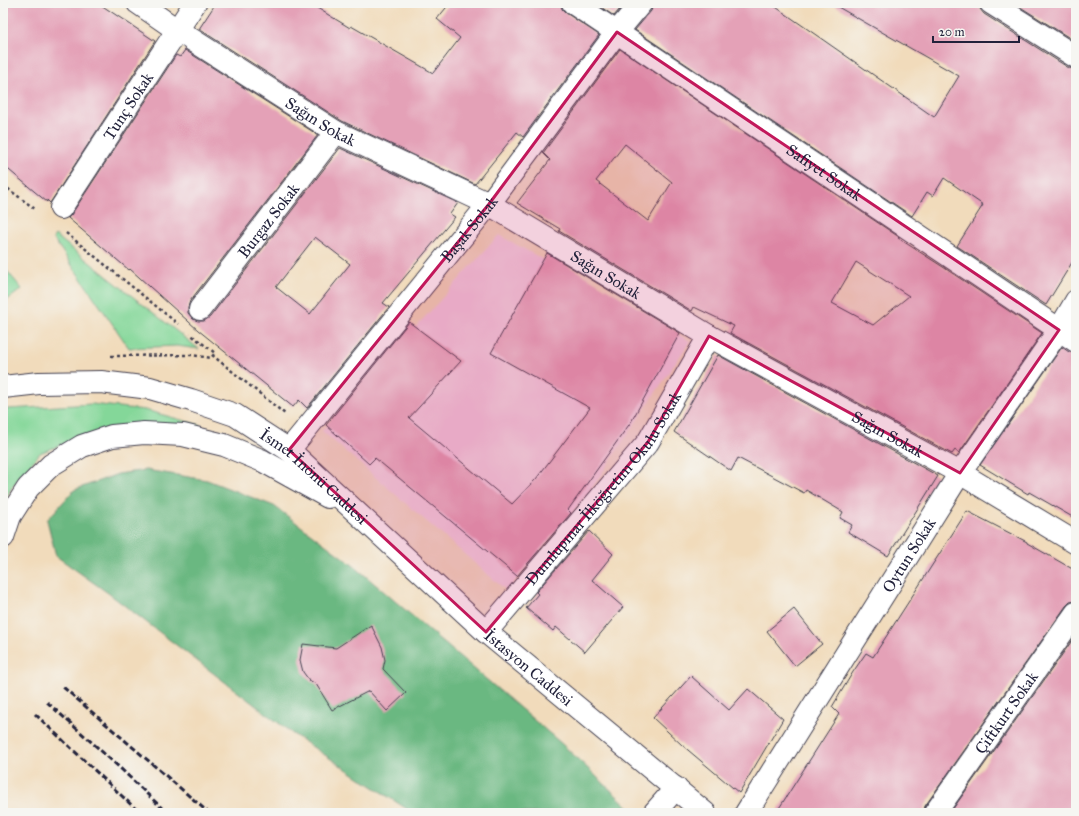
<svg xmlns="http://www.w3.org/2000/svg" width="1079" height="816" font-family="'IM FELL Great Primer',serif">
<rect width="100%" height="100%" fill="#f6f6f2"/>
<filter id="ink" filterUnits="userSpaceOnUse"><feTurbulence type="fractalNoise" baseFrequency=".025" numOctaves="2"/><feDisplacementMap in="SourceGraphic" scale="8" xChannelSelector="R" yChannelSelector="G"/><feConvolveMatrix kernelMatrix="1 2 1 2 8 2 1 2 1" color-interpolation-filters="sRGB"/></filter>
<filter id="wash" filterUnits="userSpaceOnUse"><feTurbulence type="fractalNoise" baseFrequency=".012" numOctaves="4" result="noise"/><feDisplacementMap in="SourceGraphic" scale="16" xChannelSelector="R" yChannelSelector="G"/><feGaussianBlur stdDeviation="0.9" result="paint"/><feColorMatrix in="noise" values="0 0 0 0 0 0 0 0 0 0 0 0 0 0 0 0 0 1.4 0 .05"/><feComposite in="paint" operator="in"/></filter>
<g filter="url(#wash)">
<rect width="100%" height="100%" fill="#f1dbbb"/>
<!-- built -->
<path fill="#f2cfe1" d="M499,235L690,341L588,494L507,591L322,431Z"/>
<!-- green -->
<path fill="#84d799" stroke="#537c6a" d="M55,235L199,349L177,346L129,348L53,238Z
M3,266L22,289L3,303Z
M92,404L145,410L200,425L199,431L85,436L40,453L12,487L3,504V410L8,409Z"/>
<!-- forest -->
<path fill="#6bb881" stroke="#466d5e" d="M146,470L207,480L274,506L354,566L562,744L634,812L633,813H413L293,734L108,593L56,556L47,520L74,490L118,474Z"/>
<g id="blocks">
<!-- building -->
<path fill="#e4a1b7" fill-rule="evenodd" d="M3,3H98L155,41L50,203L47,200V202L3,165Z
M216,3H309L350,28L351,26L433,73L460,38L437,19L450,3H561L562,9L566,13L599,35L523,137L517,132L475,184L342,121L199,29Z
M595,3H625L614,16Z
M653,3H770L934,117L959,76L831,3H979L980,9L984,14L1069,68L1076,69V256L1046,305L957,246L983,205L944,178L933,196L927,192L912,216L635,30L651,11L653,5Z
M1014,3H1076V42Z
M620,49L899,237L898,238L943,267L1042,333L959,453L955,450L952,454L730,333L734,326L694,307L692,311L559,231L560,229L517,203L550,160L543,153ZM625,144L672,182L648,221L596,181ZM856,262L909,296L873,325L832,303Z
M185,50L318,135L190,301L188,307V313L193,319L198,321H204L210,317L340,148L458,203L450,214L455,217L383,303L389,307L307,408L299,400L293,407L198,330L130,269L129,270L68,218L71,215L176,55L180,57ZM315,237L350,264L310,314L276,287Z
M547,253L680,333L631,422L568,510L571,513L517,576L375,458L369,464L326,425L409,322L461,361L409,418L512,504L536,479L590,408L491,353Z
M1062,347L1069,352L1076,353V519L1029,492L1028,494L980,465Z
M718,355L938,476L888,556L848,532L852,525L840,518L843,512L806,490L804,493L738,458L731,471L674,432Z
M967,511L1027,542V543L1076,571V601L1070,602L1066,606L925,806L923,813H776L839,714L832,707L853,672L866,653L873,657Z
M589,531L613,554L592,580L623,607L585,652L556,627L553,631L526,608L538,594L536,592Z
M794,609L822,644L795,666L767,631Z
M371,625L382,647L385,660L383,669L406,693L387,711L369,691L332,710L316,684L309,680L303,672L300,660L303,644L336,648Z
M1076,635V813H950Z
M691,676L729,710L748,689L783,719L739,793L682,745L653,718Z"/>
</g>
</g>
<g filter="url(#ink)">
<use href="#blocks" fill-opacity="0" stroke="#413e4e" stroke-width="1"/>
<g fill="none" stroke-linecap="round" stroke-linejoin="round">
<!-- minor casing -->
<g stroke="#413e4e" stroke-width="24">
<g id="minor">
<path id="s1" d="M138,3L177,30L336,132L489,204L709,336L960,473L1076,543"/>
<path id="s2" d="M573,3L1076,341"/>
<path d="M991,3L1076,57"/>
<path id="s3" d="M61,208L195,3"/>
<path id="s4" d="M200,309L336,132"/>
<path id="s5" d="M289,450L489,204L617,32L641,3"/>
<path id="s6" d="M486,632L648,442L709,336"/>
<path d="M654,813L676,788"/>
<path id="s7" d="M746,813L960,473L1059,330L1076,301"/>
<path id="s8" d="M935,813L1076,613"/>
</g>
</g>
<!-- major casing -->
<g stroke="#413e4e" stroke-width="24">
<g id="major">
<path id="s9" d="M3,387L39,383L101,382L150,388L191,400L235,415L289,450L486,632L705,813"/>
<path d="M3,537L10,516L28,488L51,465L82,446L112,436L144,433L183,435L224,445L263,461L328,497"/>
</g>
</g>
<!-- path -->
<path stroke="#413e4e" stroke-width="2.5" stroke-dasharray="3 3" stroke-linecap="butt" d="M3,185L35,209
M66,233L178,324
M212,355L285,414
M111,356L192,355L211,358L215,353L190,334"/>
<!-- minor -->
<use href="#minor" stroke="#fff" stroke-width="22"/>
<!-- major -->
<use href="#major" stroke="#fff" stroke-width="22"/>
<!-- rail -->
<path stroke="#22223b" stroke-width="3" stroke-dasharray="6 3" stroke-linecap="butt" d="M63,687L209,813
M47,702L119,767L167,813
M35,714L140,813"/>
</g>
</g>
<!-- marked area -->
<path fill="#c2185b" fill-opacity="0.2" stroke="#c2185b" stroke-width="3" stroke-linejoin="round" d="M617,32L1059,330L960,473L709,336L648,442L486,632L289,450L489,204Z"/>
<g text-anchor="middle" stroke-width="4" stroke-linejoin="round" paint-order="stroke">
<!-- street labels -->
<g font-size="16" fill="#22223b" stroke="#f6f6f2">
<text dy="6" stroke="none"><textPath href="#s3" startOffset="122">Tunç Sokak</textPath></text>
<text dy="6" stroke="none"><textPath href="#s1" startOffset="218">Sağın Sokak</textPath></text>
<text dy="6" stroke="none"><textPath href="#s2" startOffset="303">Safiyet Sokak</textPath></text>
<text dy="6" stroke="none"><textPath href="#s4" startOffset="112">Burgaz Sokak</textPath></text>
<text dy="6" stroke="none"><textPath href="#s5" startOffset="285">Başak Sokak</textPath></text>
<text dy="6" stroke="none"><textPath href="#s1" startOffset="542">Sağın Sokak</textPath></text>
<text dy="6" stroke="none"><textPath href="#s1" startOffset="866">Sağın Sokak</textPath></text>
<text dy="6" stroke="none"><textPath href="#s9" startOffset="337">İsmet İnönü Caddesi</textPath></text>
<text dy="6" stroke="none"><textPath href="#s6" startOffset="186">Dumlupınar İlköğretim Okulu Sokak</textPath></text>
<text dy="6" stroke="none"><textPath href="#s7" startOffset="305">Oytun Sokak</textPath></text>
<text dy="6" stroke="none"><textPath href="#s9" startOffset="625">İstasyon Caddesi</textPath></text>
<text dy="6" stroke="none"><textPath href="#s8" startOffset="123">Çiftkurt Sokak</textPath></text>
</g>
</g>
<!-- margin -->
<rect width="1079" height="816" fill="none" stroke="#f6f6f2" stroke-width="16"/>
<!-- scale -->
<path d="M933 36v6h86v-6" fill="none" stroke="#22223b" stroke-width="2"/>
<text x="939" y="36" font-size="12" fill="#22223b" stroke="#f6f6f2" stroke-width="3" paint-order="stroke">20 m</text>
</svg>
